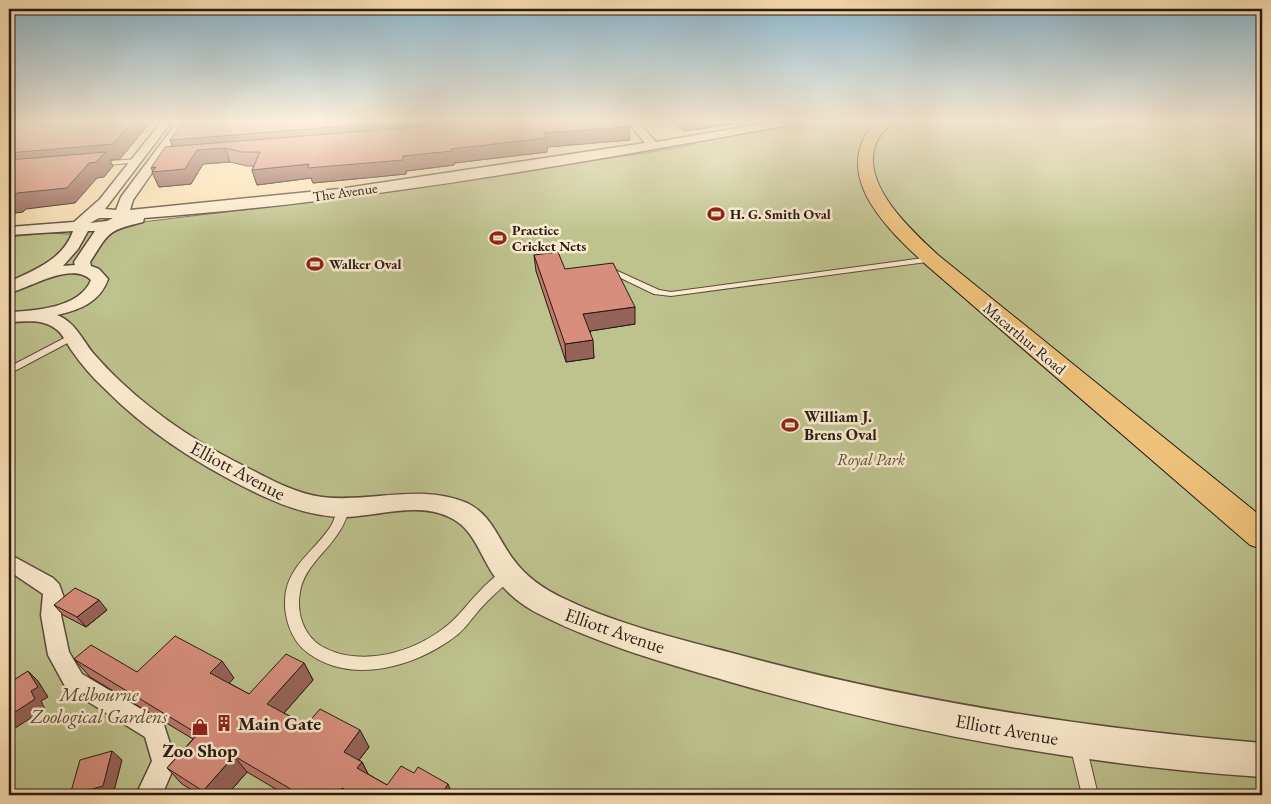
<svg xmlns="http://www.w3.org/2000/svg" width="1271" height="804" font-family="'EB Garamond',serif">
<rect width="100%" height="100%" fill="#fbe2b6"/>
<filter id="stains"><feTurbulence type="fractalNoise" baseFrequency=".004" numOctaves="4"/><feColorMatrix values="0 0 0 0 .2 0 0 0 0 .09 0 0 0 0 .02 0 0 0 .5 -.17"/></filter>
<radialGradient id="worn" r=".72"><stop offset=".6" stop-color="#630" stop-opacity="0"/><stop offset="1" stop-color="#630" stop-opacity=".3"/></radialGradient>
<!-- green -->
<path fill="#bec38e" stroke="#726e51" d="M815,121H1262V795H9V237L49,233L68,234L126,224L381,193L670,149L695,144L698,141Z"/>
<g fill="none" stroke-linecap="round" stroke-linejoin="round">
<!-- service casing -->
<g stroke="#5c4c3c" stroke-width="2">
<path id="service" d="M181,121L183,124L164,126L161,124Z
M137,159L139,160V162L99,166L96,164L99,162Z
M931,257H934V261L671,296L654,294L604,270L608,268H611L659,290L671,292Z
M72,334L75,335L76,337L75,339L9,374V367Z
M344,504L348,505L350,508C347,516 344,525 339,532C326,553 304,567 300,592C296,612 303,635 321,646C361,669 416,652 449,624C460,615 468,603 478,593C485,585 494,577 503,570L508,569L513,570L515,574L513,578C501,588 490,598 480,609C472,618 466,628 457,635C417,666 353,686 308,653C290,640 282,613 286,591C292,563 316,549 331,526C335,519 336,512 340,505Z
M1078,737L1084,739L1086,745L1098,795H1082L1070,745L1072,739Z"/>
</g>
<!-- pedestrian casing -->
<g stroke="#5c4c3c" stroke-width="3">
<path id="pedestrian" d="M9,554L53,578L59,584L64,598L61,615L69,652L82,674L163,722L176,762L162,795H136L152,761L145,737L66,688L48,655L41,615L43,594L9,571Z"/>
</g>
<!-- minor casing -->
<g stroke="#5c4c3c" stroke-width="3">
<path id="minor" d="M162,121H172L105,209L116,210L121,197L178,121H188L133,200L130,210L339,189L645,143L627,121H637L656,142L778,121H799L794,124C579,163 362,202 144,218L143,222C107,231 110,231 90,262L91,266L99,269L108,279C100,302 80,310 57,315C76,323 81,338 93,353C102,363 111,373 121,382C159,418 206,448 254,471C275,482 298,494 322,497C371,503 419,483 467,503C491,514 498,539 513,559C526,577 545,590 565,599C619,625 679,639 736,654C909,701 1084,728 1262,743V777C1081,765 902,732 727,681C665,663 601,645 543,616C524,607 507,594 495,577C480,556 474,528 449,517C418,502 378,516 346,517C317,517 291,509 265,497C207,470 149,434 104,388C92,377 81,364 72,351C67,344 63,334 56,329C41,318 26,322 9,322V312C34,311 80,308 91,280C71,261 30,288 9,293V282C34,270 63,260 73,231L9,235V227L74,222L100,199ZM99,218H113L107,221L90,223ZM88,231H95L74,262L75,265L63,266L78,249Z"/>
</g>
<!-- trunk casing -->
<g stroke="#271a14" stroke-width="2">
<path id="trunk" d="M9,121H63L56,125L9,128Z
M879,121H893C889,127 882,132 878,139C856,181 911,230 938,255L1262,517V549L1250,545L924,263C893,234 840,186 864,138C867,132 874,126 879,121Z"/>
</g>
<!-- service -->
<use href="#service" fill="#fcecd0" fill-rule="evenodd"/>
<!-- pedestrian -->
<use href="#pedestrian" fill="#fcecd0" fill-rule="evenodd"/>
<!-- minor -->
<use href="#minor" fill="#fcecd0" fill-rule="evenodd"/>
<!-- trunk -->
<use href="#trunk" fill="#eec17b" fill-rule="evenodd"/>
<!-- tram -->
<path stroke="#271a14" stroke-width="1" d="M9,123L37,121"/>
</g>
<!-- wall -->
<path fill="#b97a6c" stroke="#271a14" d="M669,121H753L684,131Z
M186,124L630,140L547,147V152L454,163V165L406,171V174L313,183L311,178L257,185L252,170L254,166H247L230,162L203,164L191,184L159,187L152,172L153,171L151,168L173,147L170,140Z
M534,255L565,269L635,324L590,331L594,358L566,362L536,271Z
M54,605L107,610L86,627L63,615Z
M74,659L137,672L234,678L229,683L249,694L304,663L313,680L284,713L306,725L369,747L359,760L362,762L368,774L387,785L453,795H286L247,772L227,795H200L182,784L167,768L193,739L90,677Z"/>
<!-- shaded-wall -->
<path fill="#966358" stroke="#271a14" d="M134,121H146L148,125L120,159L110,160L113,166L104,177L97,178L75,203L26,209L23,212L9,214V153Z
M408,121H568L225,148L230,162L203,164L191,184L159,187L152,172H153L151,168L156,167L176,153L170,140Z
M685,121H753L684,131Z
M629,127L630,140L547,147V152L454,163V165L406,171V174L313,183L311,178L257,185L252,170L309,164L403,156L544,133Z
M635,307V324L584,332L583,314Z
M593,340L594,358L566,362L565,344Z
M99,600L107,610L86,627L77,617Z
M222,661L234,678L223,690L210,673Z
M304,663L313,680L278,720L267,704Z
M28,671L38,681L48,697L41,701L45,709L9,732V716L31,691Z
M360,730L369,747L353,768L344,752Z
M112,751L122,760L113,795H70Z
M234,756L247,772L227,795H207L203,791Z
M362,762L370,778L357,768Z
M448,784L453,795H441Z
M342,788L346,795H337Z"/>
<!-- building -->
<path fill="#d78e7d" stroke="#271a14" d="M103,121H134L113,144L9,153V125L45,123L41,125Z
M189,121H408L170,140L181,124H186Z
M493,121H624L629,127L544,133L546,138L451,149L452,151L403,156V160L308,168L309,164L252,170L260,152H242L225,148L197,150L185,169L152,172L156,167L151,168L165,147Z
M106,152L96,162L89,163L67,188L17,193L14,196L9,197V160Z
M558,252L565,269L613,263L635,307L583,314L593,340L565,344L534,255Z
M75,588L99,600L77,617L54,605Z
M175,636L222,661L210,673L249,694L286,654L304,663L267,704L306,725L320,709L360,730L344,752L362,762L357,768L387,785L401,766L414,773L418,767L448,784L441,795H354L342,788L337,795H301L234,756L203,791L167,768L198,734L74,659L91,645L137,672Z
M28,671L38,687L31,691L35,699L9,716V683Z
M112,751L103,786L70,795L80,760Z"/>
<!-- sky -->
<linearGradient id="sky" x2="0" y2="1"><stop stop-color="#8bb8d1"/><stop offset="0.52" stop-color="#fdf2de"/><stop offset="1" stop-color="#fdf2de" stop-opacity="0"/></linearGradient>
<rect width="1271" height="233" fill="url(#sky)"/>
<!-- icons -->
<defs>
<g id="stadium-bare" transform="scale(1.35)"><path d="M0-5a6.5 5 0 1 0 0 10a6.5 5 0 1 0 0-10ZM-3.5-1.8h7v3.6h-7Z" fill="#8f2418" stroke="#fcecd0" stroke-width="2.5" paint-order="stroke"/></g>
<g id="building-bare" transform="scale(1.35)"><path d="M-4-6H4V6H1V3H-1V6H-4ZM-2.5-4.3h1.7v1.8h-1.7ZM.8-4.3h1.7v1.8H.8ZM-2.5-1h1.7V.8h-1.7ZM.8-1h1.7V.8H.8Z" fill="#8f2418" stroke="#fcecd0" stroke-width="2.5" paint-order="stroke"/></g>
<g id="shop-bare" transform="scale(1.35)"><path d="M-5-2.5h2.3a2.7 3.5 0 0 1 5.4 0H5L5.5 6h-11ZM-1.5-2.5h3a1.5 2.3 0 0 0-3 0Z" fill="#8f2418" stroke="#fcecd0" stroke-width="2.5" paint-order="stroke"/></g>
</defs>
<g fill-rule="evenodd">
<use href="#stadium-bare" x="716" y="214"/>
<use href="#stadium-bare" x="498" y="238"/>
<use href="#stadium-bare" x="315" y="264"/>
<use href="#stadium-bare" x="790" y="425"/>
<use href="#building-bare" x="224" y="723"/>
<use href="#shop-bare" x="200" y="727"/>
</g>
<g text-anchor="middle" stroke-width="5" stroke-linejoin="round" paint-order="stroke">
<!-- far-street labels -->
<g font-size="14" fill="#271a14" stroke="#fcecd0">
<text transform="translate(345 192) rotate(-8)" y="5">The Avenue</text>
</g>
<!-- far-poi labels -->
<g font-size="14" font-weight="bold" fill="#271a14" stroke="#fcecd0" text-anchor="start">
<text x="730" y="219">H. G. Smith Oval</text>
<text x="512" y="235">Practice<tspan x="512" dy="16">Cricket Nets</tspan></text>
<text x="329" y="269">Walker Oval</text>
</g>
<!-- street labels -->
<g font-size="16" fill="#271a14" stroke="#fcecd0">
<text transform="translate(1025 338) rotate(40)" y="6">Macarthur Road</text>
</g>
<!-- poi labels -->
<g font-size="16" font-weight="bold" fill="#271a14" stroke="#fcecd0" text-anchor="start">
<text x="804" y="422">William J.<tspan x="804" dy="18">Brens Oval</tspan></text>
</g>
<!-- park labels -->
<g font-size="16" font-style="italic" fill="#544d39" stroke="#fcecd0">
<text x="871" y="465">Royal Park</text>
</g>
<!-- near-street labels -->
<g font-size="19" fill="#271a14" stroke="#fcecd0">
<text transform="translate(238 470) rotate(28)" y="7">Elliott Avenue</text>
<text transform="translate(615 630) rotate(19)" y="7">Elliott Avenue</text>
<text transform="translate(1007 729) rotate(10)" y="7">Elliott Avenue</text>
</g>
<!-- near-park labels -->
<g font-size="19" font-style="italic" fill="#544d39" stroke="#fcecd0">
<text x="99" y="701">Melbourne<tspan x="99" dy="22">Zoological Gardens</tspan></text>
</g>
<!-- near-poi labels -->
<g font-size="19" font-weight="bold" fill="#271a14" stroke="#fcecd0" text-anchor="start">
<text x="238" y="730">Main Gate</text>
<text x="200" y="757" text-anchor="middle">Zoo Shop</text>
</g>
</g>
<!-- margin -->
<rect width="1271" height="804" fill="none" stroke="#fbe2b6" stroke-width="30"/>
<rect x="10" y="10" width="1251" height="784" fill="none" stroke="#271a14" stroke-width="2.5"/>
<rect x="15" y="15" width="1241" height="774" fill="none" stroke="#271a14"/>
<rect width="100%" height="100%" filter="url(#stains)"/>
<rect width="100%" height="100%" fill="url(#worn)"/>
</svg>
